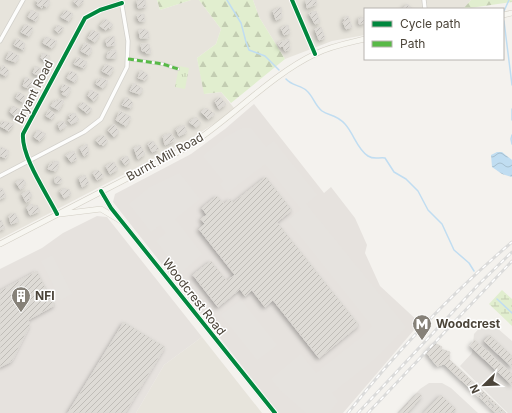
<svg xmlns="http://www.w3.org/2000/svg" width="512" height="413" font-family="Inter,sans-serif">
<defs>
<pattern id="forest-firs" width="22" height="20" patternUnits="userSpaceOnUse"><rect width="22" height="20" fill="#e1eecf"/><path d="M5 1l3.5 6h-7zM16 11l3.5 6h-7z" fill="#c3cdb2"/></pattern>
<pattern id="wetland-marsh" width="20" height="14" patternUnits="userSpaceOnUse"><rect width="20" height="14" fill="#e1eecf"/><path d="M1 5h8M5 5V1M11 12h8M15 12V8" fill="none" stroke="#c3cdb2"/></pattern>
<pattern id="park-tufts" width="24" height="20" patternUnits="userSpaceOnUse"><rect width="24" height="20" fill="#e1eecf"/><path d="M3 7l-1-3M5 7V3M7 7l1-3M15 17l-1-3M17 17v-4M19 17l1-3" fill="none" stroke="#c3cdb2"/></pattern>
<pattern id="water-waves" width="16" height="10" patternUnits="userSpaceOnUse"><rect width="16" height="10" fill="#c0ddf1"/><path d="M0 5q4-4 8 0t8 0" fill="none" stroke="#a6bfcf"/></pattern>
<pattern id="building-hatch" width="6" height="6" patternUnits="userSpaceOnUse"><rect width="6" height="6" fill="#dedbd6"/><path d="M-1 1l2-2M0 6l6-6M5 7l2-2" fill="none" stroke="#c0bdb8"/></pattern>
<filter id="shadow"><feDropShadow dx="-2" dy="2" stdDeviation="2" flood-color="#0004"/></filter>
</defs>
<rect width="100%" height="100%" fill="#f4f2ee"/>
<!-- residential -->
<path fill="#e7e4dc" d="M0,0H157L160,10L191,0H199L221,29L216,44L197,58L205,94L221,92L234,108L226,116L184,143L0,239Z
M253,0H471L463,9H365V35L332,41L285,59L259,17Z
M202,337L262,413H136L164,365Z"/>
<!-- industrial -->
<path fill="#e6e2de" d="M254,104L324,193L331,187L355,218L367,245L365,253L380,286L420,323L343,413H279L113,202L115,194L191,154L225,129Z
M97,216L107,217L202,337L164,365L136,413H0V269L42,248L63,233Z"/>
<!-- forest -->
<path fill="url(#forest-firs)" d="M157,0H191L160,10Z
M199,0H253L259,17L285,59L231,103L221,92L204,94L197,58L216,44L221,29Z
M471,0H512V2L463,9Z"/>
<!-- wetland -->
<path fill="url(#wetland-marsh)" d="M502,290L512,299V326L489,304Z"/>
<!-- park -->
<path fill="url(#park-tufts)" d="M179,66L189,68L185,89L175,87Z"/>
<!-- parking -->
<path fill="#e6e3df" d="M242,128H251L266,147L274,141L317,195L306,204L406,327L375,359L332,393L338,401L329,413H306L282,392L271,379L301,354L316,373L359,339L372,326L288,221L301,209L265,164L227,193L220,184L223,181L203,156L227,136Z
M179,173L200,199L175,219L202,254L181,273L156,241L166,233L160,225L151,232L129,204L150,187Z
M52,255L72,294L61,300L41,261Z
M241,300L277,345L257,360L221,315Z
M489,321L512,341V413H508L460,366L472,353L474,334L485,322Z
M429,383H442L451,388L478,413H397L420,389Z"/>
<!-- water -->
<path fill="url(#water-waves)" d="M497,152H502L512,160V177L502,174L492,167L491,155Z"/>
<g fill="none" stroke-linecap="round" stroke-linejoin="round">
<!-- stream -->
<path stroke="#c0ddf1" stroke-width="1.5" d="M227,0L241,23L246,42L249,50L265,56L279,70
M504,11L509,0
M504,21L512,85
M286,79C292,86 301,85 307,91C313,96 315,106 322,111C329,116 336,114 345,124C354,134 357,149 368,156C374,160 379,157 385,158L394,172L406,179L418,191L428,210L442,224L454,250L469,263L474,271
M512,109V120
M512,135L511,139L512,144
M497,299L512,313"/>
</g>
<!-- building -->
<path fill="url(#building-hatch)" stroke="#dcd9d4" fill-rule="evenodd" filter="url(#shadow)" d="M36,0H48L50,1L47,7L43,5L42,8L37,5L38,3Z
M75,0H83L84,1L78,6L74,2Z
M137,0H145L146,7L138,8Z
M306,0H316L317,4L307,8Z
M407,4L413,9H402Z
M281,7L282,17L276,20L273,11Z
M32,10L39,14L36,21L28,17Z
M66,10L73,14L69,21L61,17Z
M316,11L320,22L315,24L309,13Z
M144,14L145,21H139L137,15Z
M348,16L352,27L346,29L343,22L345,21L344,18Z
M365,17V23L359,24V18Z
M106,19L113,25L110,29L108,27L106,30L100,26Z
M26,24L33,28L29,36L21,32Z
M58,25L64,28L59,33L55,30Z
M288,25L290,33L284,35L281,28Z
M321,27L325,38L319,40L315,29Z
M145,29V31H148L149,38H140L139,30Z
M93,30L100,34L95,42L88,38Z
M114,36L115,45L107,46L106,40Z
M46,37L57,41L52,48L43,43Z
M18,38L25,44L24,50L14,45Z
M289,39L290,49L285,51L283,46L280,47L278,43Z
M85,43L91,46L90,48L92,49L89,55L81,51Z
M141,44H149L151,53H146L145,51H142Z
M111,50H116V58H107L108,52H111Z
M10,51L19,56L16,62L6,59Z
M43,53L50,56L46,61L41,58Z
M78,57L87,62L84,68L74,64Z
M106,64L114,68L110,75L102,71Z
M3,65L9,71L6,76L0,73Z
M36,66L41,69L40,76L33,73Z
M141,70L148,75L145,80L138,78Z
M71,71L77,74L76,75L78,77L75,82L67,78Z
M26,77L35,82L32,87L29,86L28,88L23,86Z
M102,78L108,81L103,88L96,84L98,79L101,80Z
M134,83L143,89L140,94L130,91Z
M64,84L71,88L67,96L62,94L64,91L61,90Z
M91,90L99,94L94,101L88,96Z
M19,92L25,96L24,103L16,98Z
M127,97L133,103L131,108L122,105Z
M220,97L226,104L219,109L215,101Z
M59,99L64,101L59,110L51,106L55,100L58,102Z
M83,102L92,109L89,112L87,113L79,107Z
M13,106L21,110L17,118L10,112Z
M206,108L215,114L208,119L201,112Z
M49,110L55,114L52,119L46,116Z
M120,111L131,117L126,126L116,120Z
M75,113L79,120L71,124L68,120L71,119L69,115Z
M196,117L201,123L196,127L189,122Z
M3,121L14,124L9,131L0,126Z
M63,121L66,126L60,130L58,124Z
M114,124L119,132L114,137L108,130Z
M184,125L187,132L179,136L176,129Z
M38,130L46,134L40,141L34,137Z
M171,133L175,140L165,145L163,136Z
M103,135L108,141L103,146L101,143L100,145L96,140Z
M153,141L159,149L152,152L148,144Z
M87,144L89,153L84,156L80,148Z
M140,145L145,154L138,159L134,148Z
M1,147L9,151L6,158L0,156Z
M74,151L77,159L71,162L66,155Z
M127,156L130,161L125,165L121,159Z
M54,161L59,162L56,171L48,169L50,163L54,164Z
M114,162L118,169L110,174L106,166Z
M98,170L104,176L97,180L93,173Z
M85,175L89,183L82,187L79,178Z
M54.5 180a3.5 3.5 0 1 1 7 0a3.5 3.5 0 1 1-7 0Z
M266,177L292,210L277,222L359,325L319,358L273,300L265,307L252,290L245,296L240,289L218,307L193,275L211,261L227,281L235,275L199,229L205,224L201,219L207,215L202,208L217,196L224,204L230,199L233,203Z
M23,179L26,183L23,185L24,187L20,189L16,182Z
M2,188L6,196L0,199V189Z
M65,188L66,190L69,189L71,194L64,198L60,191Z
M29,190L32,196L29,197L30,200L26,202L22,194Z
M32,204L34,207L37,205L40,211L30,215L27,208L28,206Z
M15,213L19,221L11,224L9,216Z
M1,220L5,228L0,230V221Z
M37,271L55,305L28,320L30,325L12,361L0,367V291Z
M124,322L165,347L125,413H68Z
M490,335L512,356V367L484,341Z
M475,340L512,374V385L470,346Z
M435,343L442,347L441,349L450,352L449,359L506,413H503L499,410L498,411L499,413H496L444,364L437,366L426,352ZM474,386L484,396L483,398L472,388ZM488,399L495,406L494,408L487,401Z
M418,393L422,396L407,413H400Z
M441,395L456,409L452,413H424Z"/>
<g fill="none" stroke-linecap="round" stroke-linejoin="round">
<!-- pedestrian casing -->
<g stroke="#d2d0cb" stroke-width="4">
<path id="pedestrian" d="M128,59L163,64L178,69"/>
</g>
<!-- minor casing -->
<g stroke="#d2d0cb" stroke-width="5">
<path id="minor" d="M292,0L315,54
M424,0L425,9
M0,41L23,0
M0,176L84,132L101,119L127,67L128,41L121,0
M57,214C47,194 21,156 23,134L85,18L100,10L122,3"/>
</g>
<!-- tertiary casing -->
<g stroke="#d2d0cb" stroke-width="6">
<path id="tertiary" d="M101,191L111,208L275,413"/>
</g>
<!-- secondary casing -->
<g stroke="#d3cfc5" stroke-width="6">
<path id="secondary" d="M503,15L512,13
M60,214L101,209L121,221
M0,244L184,149C229,121 269,76 315,54C331,46 348,43 365,39"/>
</g>
<!-- pedestrian -->
<use href="#pedestrian" stroke="#fdfdfc" stroke-width="2.5"/>
<!-- minor -->
<use href="#minor" stroke="#fdfdfc" stroke-width="3.5"/>
<!-- tertiary -->
<use href="#tertiary" stroke="#fdfdfc" stroke-width="4.5"/>
<!-- secondary -->
<use href="#secondary" stroke="#f7f6f1" stroke-width="5"/>
<!-- rail casing -->
<g stroke="#dbdbda" stroke-width="3">
<path id="rail" d="M348,413C397,351 452,293 512,242
M358,413L479,284L512,252
M368,413L512,261"/>
</g>
<!-- rail -->
<use href="#rail" stroke="#fff" stroke-width="1.5" stroke-dasharray="4.5" stroke-linecap="butt"/>
<!-- quiet -->
<path stroke="#58b947" stroke-width="3" stroke-dasharray="6 3" stroke-linecap="butt" d="M128,59L163,64L178,69"/>
<!-- cycleway casing -->
<g stroke="#fff" stroke-width="6">
<path id="cycleway" d="M292,0L315,54
M101,191L111,208L275,413
M57,214C47,194 21,156 23,134L85,18L100,10L122,3"/>
</g>
<!-- cycleway -->
<use href="#cycleway" stroke="#00873e" stroke-width="4"/>
</g>
<!-- icons -->
<defs>
<g id="building-pin" transform="scale(1)"><path d="M0 17L-7.5 6A9.5 9.5 0 1 1 7.5 6Z" fill="#868178" stroke="#fff"/><path d="M-4-6H4V6H1V3H-1V6H-4ZM-2.5-4.3h1.7v1.8h-1.7ZM.8-4.3h1.7v1.8H.8ZM-2.5-1h1.7V.8h-1.7ZM.8-1h1.7V.8H.8Z" fill="#fff"/></g>
<g id="metro-pin" transform="scale(1)"><path d="M0 17L-7.5 6A9.5 9.5 0 1 1 7.5 6Z" fill="#868178" stroke="#fff"/><path d="M-5.5 5V-5H-3L0 0L3-5H5.5V5H3V-.5L0 4L-3-.5V5Z" fill="#fff"/></g>
</defs>
<g fill-rule="evenodd">
<use href="#building-pin" x="21" y="296"/>
<use href="#metro-pin" x="422" y="324"/>
</g>
<g text-anchor="middle" stroke-width="3" stroke-linejoin="round" paint-order="stroke">
<!-- street labels -->
<g font-size="12" fill="#4b4439" stroke="#fff">
<text transform="translate(34 92) rotate(-63)" y="4">Bryant Road</text>
<text transform="translate(165 157) rotate(-29)" y="4">Burnt Mill Road</text>
<text transform="translate(194 297) rotate(52)" y="4">Woodcrest Road</text>
</g>
<!-- poi labels -->
<g font-size="12" font-weight="bold" fill="#4b4439" stroke="#fff" text-anchor="start">
<text x="35" y="300">NFI</text>
<text x="436" y="328">Woodcrest</text>
</g>
</g>
<!-- legend -->
<rect x="364" y="8" width="140" height="52" fill="#ffffff" stroke="#b7b4b0"/>
<rect x="372" y="21" width="20" height="6" fill="#00873e" stroke="#b7b4b0"/>
<text x="400" y="28" font-size="12" fill="#4b4439">Cycle path</text>
<rect x="372" y="41" width="20" height="6" fill="#58b947" stroke="#b7b4b0"/>
<text x="400" y="48" font-size="12" fill="#4b4439">Path</text>
<!-- north arrow -->
<g transform="translate(484 385) rotate(247)" stroke="#ffffff" stroke-width="3" paint-order="stroke">
<path d="M0-3L7 15L0 10L-7 15Z" fill="#4b4439"/>
<text y="-6" font-size="11" font-weight="bold" text-anchor="middle" fill="#4b4439">N</text>
</g>
</svg>
